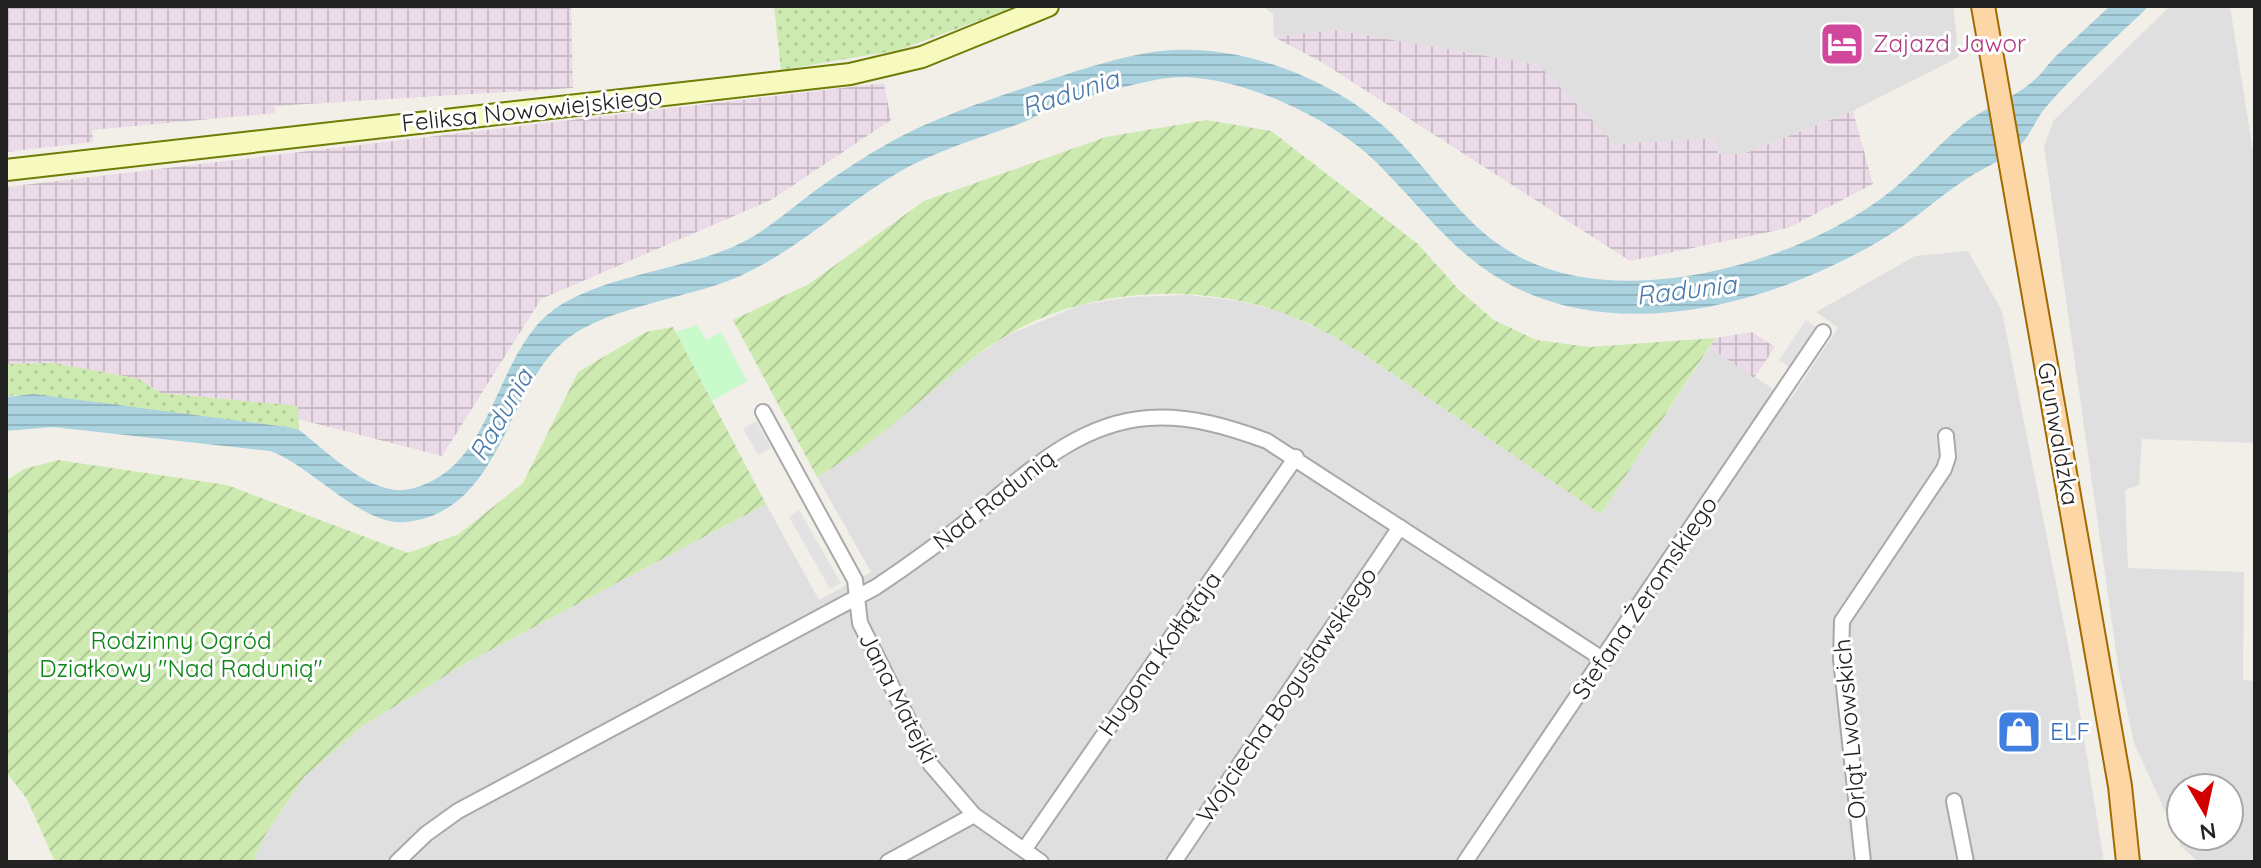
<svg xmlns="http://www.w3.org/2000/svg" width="2261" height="868" font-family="Quicksand,sans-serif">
<defs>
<pattern id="industrial-grid" width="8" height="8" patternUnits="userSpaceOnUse" patternTransform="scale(2)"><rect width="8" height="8" fill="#ebdbe8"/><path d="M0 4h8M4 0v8" fill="none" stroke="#c9bcc7"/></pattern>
<pattern id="grass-dots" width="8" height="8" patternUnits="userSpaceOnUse" patternTransform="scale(2)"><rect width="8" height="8" fill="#cdebb0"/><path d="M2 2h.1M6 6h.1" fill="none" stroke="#b0c997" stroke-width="1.8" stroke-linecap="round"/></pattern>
<pattern id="garden-furrows" width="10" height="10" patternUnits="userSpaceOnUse" patternTransform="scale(2)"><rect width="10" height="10" fill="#cdebb0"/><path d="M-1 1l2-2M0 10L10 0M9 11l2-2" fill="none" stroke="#b0c997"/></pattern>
<pattern id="water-rules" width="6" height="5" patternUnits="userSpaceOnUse" patternTransform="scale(2)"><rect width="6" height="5" fill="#aad3df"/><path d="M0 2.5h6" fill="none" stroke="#92b5bf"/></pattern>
</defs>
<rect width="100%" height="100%" fill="#f2efe9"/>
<!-- residential -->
<path fill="#e0dfdf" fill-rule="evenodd" d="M1262,6H1953L1959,57L1853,111L1743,154H1718L1716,138L1614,144L1539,65L1334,30L1274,37L1273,14Z
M2170,6H2230L2255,164V443L2142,439L2139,485L2125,490L2128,568L2244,572L2243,680L2255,681V862H2198L2181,846L2134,743L2119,672L2044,146L2054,120ZM2181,788H2229V836H2181Z
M1968,251L2002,311L2072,664L2104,862H253L265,835L304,777L364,725L468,662L766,504L819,600L871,572L817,477L868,444L962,365L1008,335L1081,305L1131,297L1188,295L1239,301L1282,312L1342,340L1601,514L1710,347L1790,400L1838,328L1816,312L1915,256Z"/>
<!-- industrial -->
<path fill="url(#industrial-grid)" d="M6,6H571L573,88L274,106L275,113L92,130L93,142L6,152Z
M1334,30L1539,65L1615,144L1716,138L1718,154H1743L1853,111L1873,184L1788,228L1630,261L1323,63L1274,37Z
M884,83L891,120L771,200L541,299L442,456L298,419L297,406L161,393L139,379L54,363L6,364V187Z
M1752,332L1775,347L1754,378L1710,347L1715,338Z"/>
<!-- grass -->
<path fill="url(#grass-dots)" d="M774,6H1019L899,50L781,70Z
M54,363L139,379L161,393L298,406L299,430L15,395L6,397V364Z"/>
<!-- park -->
<path fill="#c8facc" d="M697,325L706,340L721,332L747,381L712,401L676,332Z"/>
<!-- garden -->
<path fill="url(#garden-furrows)" d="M1207,120L1271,131L1418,244L1459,290L1494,320L1536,340L1590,347L1715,338L1601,514C1542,475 1484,435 1425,396C1379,365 1335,332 1283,313C1197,282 1086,288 1006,336C955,366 915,409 868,444C852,456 834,466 817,477L733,320L809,284L924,201L1106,137Z
M673,327L766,504L468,662L364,725L304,777L265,835L253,862H55L27,799L6,772V481L24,469L58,460L227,485L408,553L459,534L523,483L578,372L646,332Z"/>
<!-- parking -->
<path fill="#e2e2e2" d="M1806,320L1819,329L1792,369L1779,360Z
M756,421L771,448L758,455L743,429Z
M799,510L841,583L830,589L789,517Z"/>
<!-- water -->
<path fill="url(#water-rules)" d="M2110,6H2149C2114,40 2076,72 2045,108C2035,120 2031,135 2020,145C2003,161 1982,168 1963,181C1935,200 1911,223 1881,240C1766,308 1596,353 1479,265C1440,236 1411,196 1376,162C1332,119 1247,79 1185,77C1148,77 1110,93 1075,99C1056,103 1041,115 1024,122C983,137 937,150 899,172C844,204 798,250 740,276C690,298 613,306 571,336C504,383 505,511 406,522C362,527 311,465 270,451L53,427L6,431V397L34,394L287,427L299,430C327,451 372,498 410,489C492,470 492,365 546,316C591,276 682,271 737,245C767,231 790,209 816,190C839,173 864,157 889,143C939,114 1024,88 1080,70C1110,61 1143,51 1175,50C1252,46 1346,85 1399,141C1436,179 1467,228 1514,254C1617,311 1779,268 1872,205C1904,184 1930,152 1960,127C1982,108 2012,100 2033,81C2042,74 2047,65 2055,57C2073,40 2092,23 2110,6Z"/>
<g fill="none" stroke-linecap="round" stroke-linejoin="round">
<!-- street casing -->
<g stroke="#a9a9a9" stroke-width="18">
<path id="street" d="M763,412L855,580L860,623L931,765L974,815L1041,862
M1954,801L1966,862
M1024,850L1296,457
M397,862L426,834L458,811L876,587C912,563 946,538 980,511C1030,470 1080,423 1148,418C1190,415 1229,427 1267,441L1604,660
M888,862L974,815
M1174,862L1400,527
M1465,862L1823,332
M1863,862L1841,659L1842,621L1944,469L1948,457L1946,436"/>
</g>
<!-- secondary casing -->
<g stroke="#707d05" stroke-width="24">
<path id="secondary" d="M6,170L850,74L922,57L1048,6"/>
</g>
<!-- primary casing -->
<g stroke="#a06b00" stroke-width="26">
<path id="primary" d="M1983,6L2120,786L2128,862"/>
</g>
<!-- street -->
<use href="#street" stroke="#fff" stroke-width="14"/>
<!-- secondary -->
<use href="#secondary" stroke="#f7fabf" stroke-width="20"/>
<!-- primary -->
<use href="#primary" stroke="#fcd6a4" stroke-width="22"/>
</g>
<!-- icons -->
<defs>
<g id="hotel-square" transform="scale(2.3)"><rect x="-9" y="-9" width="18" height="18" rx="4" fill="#d1479c" stroke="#fff"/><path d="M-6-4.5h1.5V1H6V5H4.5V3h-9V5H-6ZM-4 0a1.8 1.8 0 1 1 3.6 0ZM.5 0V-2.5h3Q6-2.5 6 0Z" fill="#fff"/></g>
<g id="shop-square" transform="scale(2.3)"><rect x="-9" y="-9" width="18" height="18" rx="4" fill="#3f7fe0" stroke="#fff"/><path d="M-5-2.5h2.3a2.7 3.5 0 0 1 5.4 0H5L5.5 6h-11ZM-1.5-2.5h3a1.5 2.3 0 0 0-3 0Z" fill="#fff"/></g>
</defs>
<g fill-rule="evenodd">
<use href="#hotel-square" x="1842" y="44"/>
<use href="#shop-square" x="2019" y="732"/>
</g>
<g text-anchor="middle" stroke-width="6" stroke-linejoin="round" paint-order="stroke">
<!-- hotel labels -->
<g font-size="24" fill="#b23c85" stroke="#fff" text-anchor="start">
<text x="1873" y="52">Zajazd Jawor</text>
</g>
<!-- street labels -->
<g font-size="24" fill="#222" stroke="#fff">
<text transform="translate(532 110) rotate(-6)" y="8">Feliksa Nowowiejskiego</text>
<text transform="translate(2058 434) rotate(80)" y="8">Grunwaldzka</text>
<text transform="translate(994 500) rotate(-38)" y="8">Nad Radunią</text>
<text transform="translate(1645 598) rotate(-56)" y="8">Stefana Żeromskiego</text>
<text transform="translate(1160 654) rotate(-55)" y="8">Hugona Kołłątaja</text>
<text transform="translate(1287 695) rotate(-56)" y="8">Wojciecha Bogusławskiego</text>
<text transform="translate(898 698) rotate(63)" y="8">Jana Matejki</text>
<text transform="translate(1850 729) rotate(-95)" y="8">Orląt Lwowskich</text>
</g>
<!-- park labels -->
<g font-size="24" fill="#0c8416" stroke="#fff">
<text x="181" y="649">Rodzinny Ogród<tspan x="181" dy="28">Działkowy "Nad Radunią"</tspan></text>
</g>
<!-- shop labels -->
<g font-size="24" fill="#366cbe" stroke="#fff" text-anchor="start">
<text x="2050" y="740">ELF</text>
</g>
<!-- water labels -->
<g font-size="26" font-style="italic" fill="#4a7aab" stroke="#fff">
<text transform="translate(1070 93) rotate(-18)" y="9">Radunia</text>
<text transform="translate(1686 290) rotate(-7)" y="9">Radunia</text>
<text transform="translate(501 415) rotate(-60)" y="9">Radunia</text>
</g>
</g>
<!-- border -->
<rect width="2261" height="868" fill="none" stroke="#222222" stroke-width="16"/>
<!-- north arrow -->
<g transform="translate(2205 812) rotate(171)"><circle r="38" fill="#ffffff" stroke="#a7a7a7" stroke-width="2"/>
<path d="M0-6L14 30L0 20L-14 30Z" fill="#d40000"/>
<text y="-12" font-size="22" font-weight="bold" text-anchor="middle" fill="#222222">N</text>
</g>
</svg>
